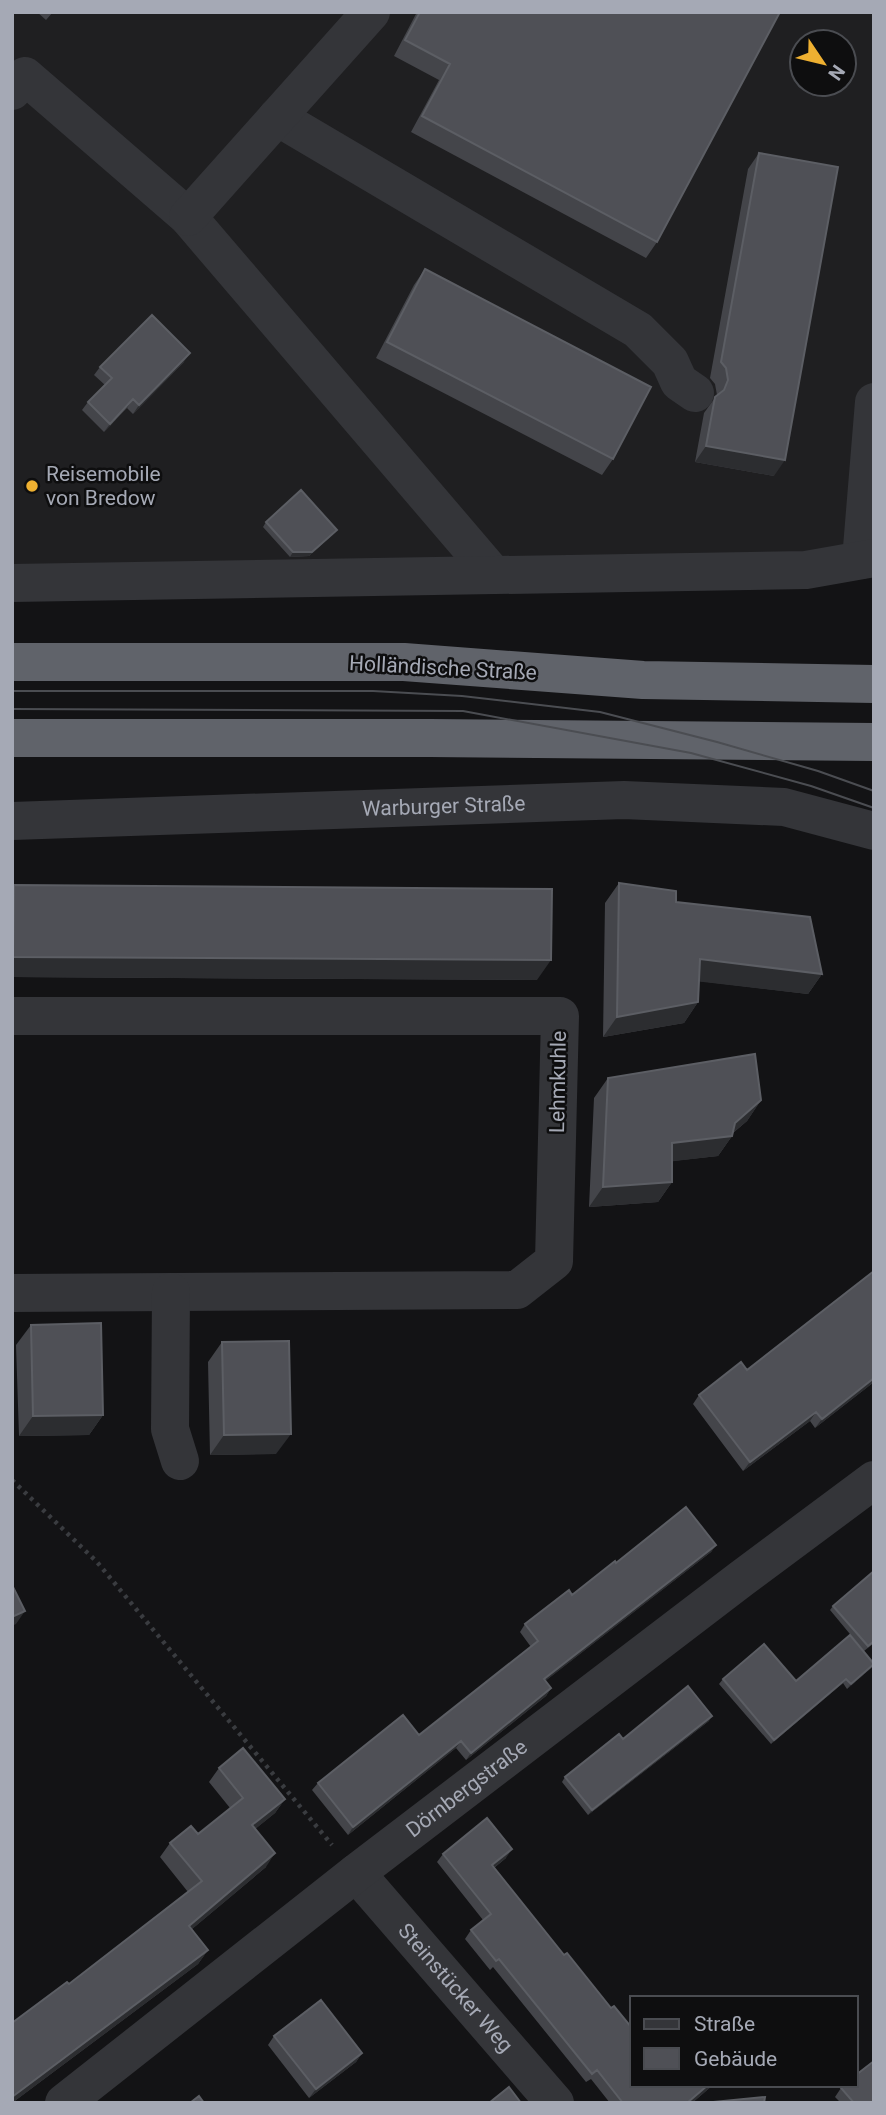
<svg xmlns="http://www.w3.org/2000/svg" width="886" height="2115" font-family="Roboto,sans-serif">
<rect width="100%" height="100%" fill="#131315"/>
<!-- built -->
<path fill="#1f1f21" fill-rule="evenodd" d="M12,12H874V558L12,583ZM802,42H844V84H802Z"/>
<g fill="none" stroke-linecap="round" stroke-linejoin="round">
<!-- path -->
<path stroke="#3a3c40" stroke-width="4.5" stroke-dasharray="3.5 5" stroke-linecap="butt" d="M12,1480L97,1562L332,1845"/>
<!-- minor -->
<g stroke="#343539" stroke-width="38">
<path d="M12,91L25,76L188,217L493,574"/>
<path d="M277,117L638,330L670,362L679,382L695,393"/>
<path d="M188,217L371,12"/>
<path d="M861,560L874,402"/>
<path d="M12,583L806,570L874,558"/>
<path id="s1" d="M12,821L624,800L784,807L874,831"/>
<path d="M12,1016H560L554,1261L517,1290L12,1293"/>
<path d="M171,1292L170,1429L180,1461"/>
<path id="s2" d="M356,1873L555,2103"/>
<path id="s3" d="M64,2103L356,1873L741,1579L874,1480"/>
</g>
<!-- highway -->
<path stroke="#60636a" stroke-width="38" d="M12,662H404L643,680L874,684
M12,738H430L874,742"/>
<!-- tram -->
<path stroke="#4b4d52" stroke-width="2" d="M12,691H373L462,696L600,712L717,742L818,771L874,791
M12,709L463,711L691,753L811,786L874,808"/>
</g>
<!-- wall -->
<path fill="#44454a" d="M37,12H53L46,20Z
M417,12H780L657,242L646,258L411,132L439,80L394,56Z
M759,153L774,476L695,462L704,413L717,395L715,384L710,378L748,169Z
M425,269L613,459L602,475L376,358L414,285Z
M184,362L133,414L127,408L104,432L82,410L88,402L105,385L94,375L100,367Z
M266,522L337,530L333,534L309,556L290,557L263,527Z
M619,883L676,902L822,974L808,994L699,981L698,1002L684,1023L603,1037L605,903Z
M14,885L537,980L12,977V887Z
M608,1078L761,1100L747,1121L733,1133L732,1136L718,1156L672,1161V1182L658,1202L589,1207L594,1098Z
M874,1271V1382L815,1428L810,1421L743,1471L693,1404L699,1395L747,1370Z
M31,1325L103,1415L89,1435L19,1436L16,1345Z
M222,1342L276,1454L210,1455L208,1362Z
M716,1545L711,1552L545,1681L551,1688L546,1696L466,1760L456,1748L348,1835L312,1790L318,1783L419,1735L531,1647L520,1632L525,1624L572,1595L616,1563Z
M874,1571V1643L864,1651L830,1610L833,1606Z
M874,1664L871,1668L847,1689L843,1683L771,1744L719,1684L723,1679L796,1681Z
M709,1721L588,1815L562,1782L565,1777L623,1739Z
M219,1768L285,1799L275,1813L255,1829L266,1867L192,1929L208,1950L198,1964L12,2103L69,1984L188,1892L160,1857L170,1843L198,1834L230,1808L209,1782Z
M443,1854L506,1858L494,1868L632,2085H713L692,2103H610L591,2079L586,2082L493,1967L490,1970L465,1939L471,1930L483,1920L437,1862Z
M274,2036L362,2053L356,2062L309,2098L268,2045Z
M841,2088L874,2103H841L835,2097Z"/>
<!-- shaded-wall -->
<path fill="#2c2d30" d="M190,353L184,362L133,414L139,405Z
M133,399L127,408L104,432L110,424Z
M706,446L785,460L774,476L695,462Z
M337,530L333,534L309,556L290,557L293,552Z
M13,957L551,960L537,980L12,977V958Z
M700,959L822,974L808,994L686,980Z
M698,1002L684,1023L603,1037L617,1017Z
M761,1100L747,1121L729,1136H732L718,1156L658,1163L672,1143L735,1123Z
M672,1182L658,1202L589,1207L603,1187Z
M874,1378V1382L815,1428L822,1419Z
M816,1412L810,1421L743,1471L750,1462Z
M103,1415L89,1435L19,1436L33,1416Z
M291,1434L276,1454L210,1455L224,1435Z
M716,1545L711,1552L539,1686L544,1679Z
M25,1611L16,1624L12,1626V1617Z
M874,1664L871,1668L847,1689L851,1684Z
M846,1679L843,1683L771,1744L774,1740Z
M551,1688L546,1696L466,1760L471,1753Z
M712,1716L709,1721L588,1815L592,1810Z
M461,1741L456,1748L348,1835L353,1827Z
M285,1799L275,1813L243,1839L252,1825Z
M512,1849L506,1858L486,1874L492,1865Z
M275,1853L266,1867L179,1940L189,1926Z
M208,1950L198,1964L12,2103V2097Z
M362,2053L356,2062L309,2098L316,2089Z
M708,2085H713L692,2103H687Z"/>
<!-- building -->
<path fill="#4f5056" stroke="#5c5e64" stroke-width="2" d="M420,12H780L657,242L422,116L450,64L405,40Z
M759,153L838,167L785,460L706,446L715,397L724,390L728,380L726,368L721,362Z
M425,269L651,387L613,459L387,342Z
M152,315L190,353L139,405L133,399L110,424L88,402L112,378L100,367Z
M301,490L337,530L312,552H293L266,522Z
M619,883L676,891V902L810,917L822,974L700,959L698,1002L617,1017Z
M14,885L552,889L551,960L13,957Z
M755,1054L761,1100L735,1123L732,1136L672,1143V1182L603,1187L608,1078Z
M874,1271V1378L822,1419L816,1412L750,1462L699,1395L741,1362L747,1370Z
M101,1323L103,1415L33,1416L31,1325Z
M289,1341L291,1434L224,1435L222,1342Z
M686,1507L716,1545L544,1679L551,1688L471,1753L461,1741L353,1827L318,1783L403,1715L419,1735L538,1641L525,1624L569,1590L572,1595L615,1561L616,1563Z
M874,1571V1641L868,1646L833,1606Z
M12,1585L25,1611L12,1617Z
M850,1635L874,1664L851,1684L846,1679L774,1740L723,1679L764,1644L796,1681Z
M688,1686L712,1716L592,1810L565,1777L619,1734L623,1739Z
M243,1748L285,1799L252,1825L275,1853L189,1926L208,1950L12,2097V2023L67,1982L69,1984L202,1881L170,1843L191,1826L198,1834L243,1798L219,1768Z
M487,1818L512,1849L492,1865L564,1955L567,1953L611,2008L614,2006L632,2028V2085H708L687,2103H623L597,2070L592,2074L499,1959L496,1961L471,1930L491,1914L443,1854Z
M321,2000L362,2053L316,2089L274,2036Z
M874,2061V2103H854L841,2088L845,2085H856V2075Z
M509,2087L521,2103H489Z
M199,2096L204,2103H190Z
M765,2097L764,2103H703Z"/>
<!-- markers -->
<circle fill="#eeb031" stroke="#0e0e0f" stroke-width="2.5" cx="32" cy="486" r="7"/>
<g text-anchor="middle" stroke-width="5" stroke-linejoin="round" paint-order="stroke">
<!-- poi labels -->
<g font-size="21" fill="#a5a9b5" stroke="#0e0e0f" text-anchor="start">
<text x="46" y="481">Reisemobile<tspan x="46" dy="24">von Bredow</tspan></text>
</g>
<!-- street labels -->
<g font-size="21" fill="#a5a9b5" stroke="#0e0e0f">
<text transform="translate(443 668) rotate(3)" y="7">Holländische Straße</text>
<text dy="7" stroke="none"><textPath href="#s1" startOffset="432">Warburger Straße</textPath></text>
<text transform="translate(558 1082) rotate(-89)" y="7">Lehmkuhle</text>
<text dy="7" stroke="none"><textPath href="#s3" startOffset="511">Dörnbergstraße</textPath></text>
<text dy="7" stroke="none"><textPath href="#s2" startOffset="152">Steinstücker Weg</textPath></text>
</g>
</g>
<!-- border -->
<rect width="886" height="2115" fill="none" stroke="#a5a9b5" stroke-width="28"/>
<!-- legend -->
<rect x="630" y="1996" width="228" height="91" fill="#0e0e0f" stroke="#4a4c51" stroke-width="2"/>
<rect x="644" y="2019" width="35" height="10" fill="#343539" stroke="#4a4c51" stroke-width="2"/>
<text x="694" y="2031" font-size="21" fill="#a5a9b5">Straße</text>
<rect x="644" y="2048" width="35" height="21" fill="#4f5056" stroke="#4a4c51" stroke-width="2"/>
<text x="694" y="2066" font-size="21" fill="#a5a9b5">Gebäude</text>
<!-- north arrow -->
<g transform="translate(823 63) rotate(125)"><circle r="33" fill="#0e0e0f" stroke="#4a4c51" stroke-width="2"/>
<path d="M0-5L12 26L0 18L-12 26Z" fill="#eeb031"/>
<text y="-10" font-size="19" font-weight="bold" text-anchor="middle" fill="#a5a9b5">N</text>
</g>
</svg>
